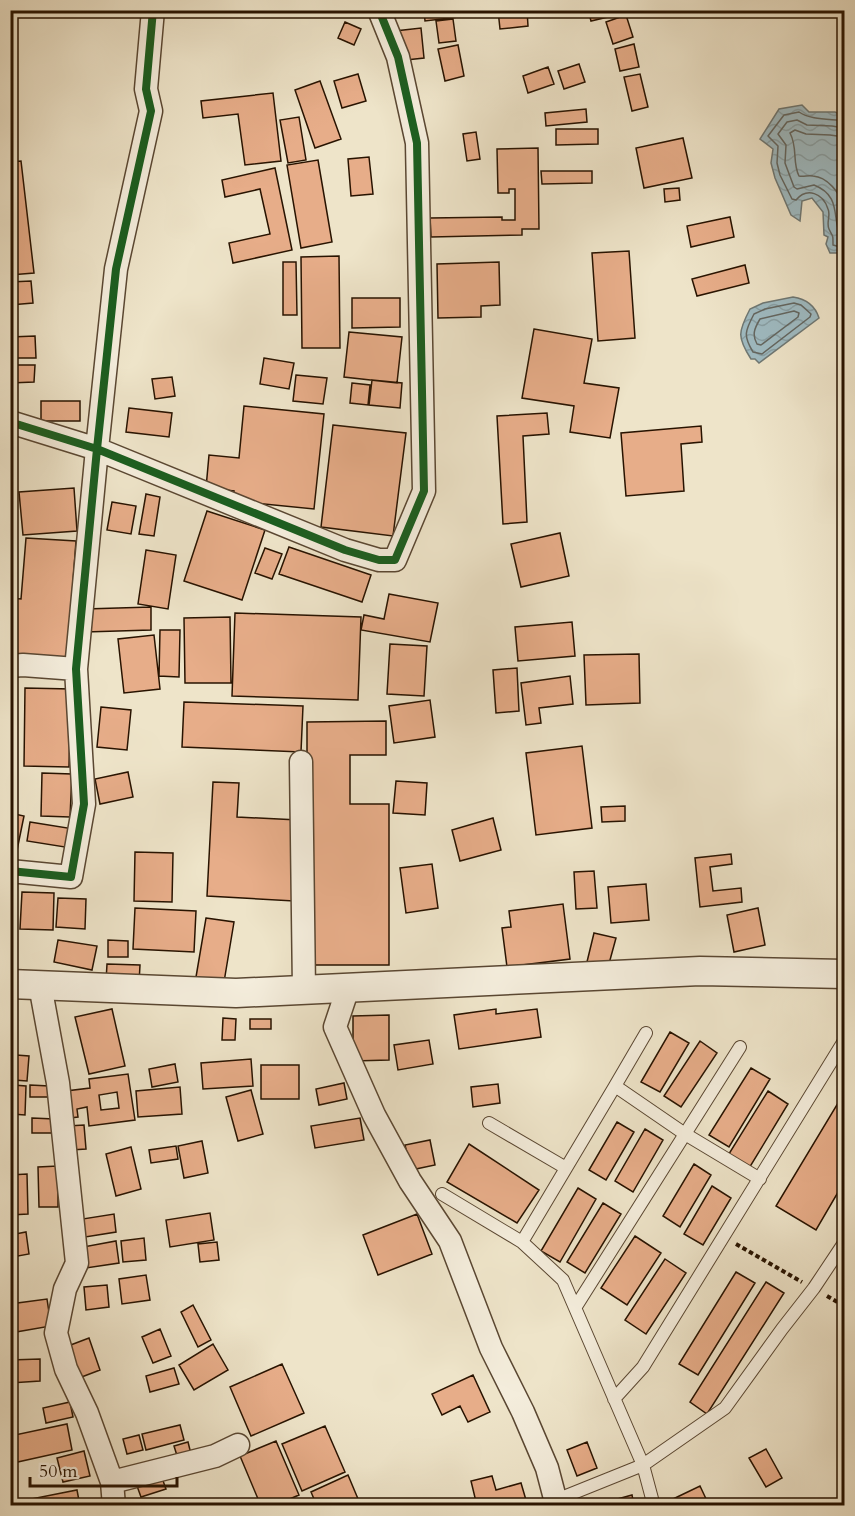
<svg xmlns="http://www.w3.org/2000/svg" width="855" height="1516" font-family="Cardo,serif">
<defs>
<pattern id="water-waves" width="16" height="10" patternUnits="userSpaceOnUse" patternTransform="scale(1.5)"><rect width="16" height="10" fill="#9fbbc2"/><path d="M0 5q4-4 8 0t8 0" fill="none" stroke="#89a0a5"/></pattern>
</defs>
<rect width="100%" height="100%" fill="#eee4c9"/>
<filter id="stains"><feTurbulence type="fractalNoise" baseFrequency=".00333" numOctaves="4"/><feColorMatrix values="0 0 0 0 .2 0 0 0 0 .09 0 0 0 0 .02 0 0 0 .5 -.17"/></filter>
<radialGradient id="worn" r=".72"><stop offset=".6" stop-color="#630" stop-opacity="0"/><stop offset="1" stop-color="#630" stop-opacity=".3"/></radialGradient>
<!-- water -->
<path fill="url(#water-waves)" stroke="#6f7874" stroke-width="1.5" d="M802,105L809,112H835L844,116V253H830L826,244L828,237L824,235L823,212L812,198L802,201L800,221L791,215L775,178L771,163L773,149L760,139L779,109Z
M793,297C806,299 815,305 819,318L759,363L755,359H751C737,337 738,332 750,309L763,303Z"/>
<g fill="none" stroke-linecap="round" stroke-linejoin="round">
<!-- shore -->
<path stroke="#646761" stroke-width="1.5" d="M844,121C831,119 810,120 799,112L784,115L768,136L778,146L777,163L780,175L792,199L796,200C807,187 823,193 828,209C831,215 826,223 829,229C833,238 833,233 833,245L844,248
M844,128L832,126L807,125L797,120L787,122L778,134L786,145L785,163L794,187L797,189L814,185C845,197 829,224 844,240
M844,137L830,135L806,134L795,130L790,133C798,148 792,162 799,176C804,177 808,175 813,176C828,177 839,193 844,205
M794,303L801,305L811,314L810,317L762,354L753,352C743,336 745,331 754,314L765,309Z
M794,311L799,313L798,317L761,345L757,344C752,335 754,329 760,319Z"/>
</g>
<!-- building -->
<path fill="#e7ad89" stroke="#281300" stroke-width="1.5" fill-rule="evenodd" d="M424,10H457L458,17L425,21Z
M498,10H527L528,26L500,29Z
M588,10H624L625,13L591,21Z
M626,15L633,37L613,44L606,22Z
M453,19L456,41L439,43L436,21Z
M345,22L361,29L354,45L338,38Z
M844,27V44L840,28Z
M421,28L424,58L397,61L395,31Z
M634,44L639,67L620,71L615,49Z
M458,45L464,76L445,81L438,49Z
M579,64L585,82L564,89L558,71Z
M548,67L554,84L528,93L523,76Z
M358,74L366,101L342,108L334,81Z
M640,74L648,107L632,111L624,77Z
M320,81L341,139L315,148L295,90Z
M273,93L281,161L245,165L238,114L203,118L201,101Z
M586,109L587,122L546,126L545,113Z
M299,117L306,160L288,163L280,120Z
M556,129H598V144L556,145Z
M476,132L480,159L467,161L463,134Z
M683,138L692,178L644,188L636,148Z
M538,148L539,229H522V235L431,237L430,218L502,217V220H515V189H509V193H498L497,149Z
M369,157L373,194L351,196L348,159Z
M318,160L332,242L301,248L287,165Z
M21,161L34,273L10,275V162Z
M275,168L292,250L233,263L229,243L270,234L260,189L225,197L222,180Z
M541,171H592V183L542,184Z
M679,188L680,200L665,202L664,189Z
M730,217L734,237L691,247L687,226Z
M629,251L635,338L598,341L592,253Z
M339,256L340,348H302L301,257Z
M283,262H296L297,315H283Z
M499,262L500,305L481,306V317L438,318L437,264Z
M745,265L749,283L697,296L692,279Z
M31,281L33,303L10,305V282Z
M352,298H400V327L352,328Z
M534,329L592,339L584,383L619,388L610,438L570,432L574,406L522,398Z
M349,332L402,337L397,383L344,377Z
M35,336L36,358H10V337Z
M264,358L294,363L289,389L260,384Z
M10,365H35L34,382L10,383Z
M296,375L327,378L323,404L293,401Z
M172,377L175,396L155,399L152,379Z
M372,380L402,383L400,408L369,405Z
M352,383L370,385L368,405L350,403Z
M41,401H80V421H41Z
M244,406L324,414L314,509L233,501L234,491L206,488L209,455L239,458Z
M129,408L172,413L169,437L126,432Z
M547,413L549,434L523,436L527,522L503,524L497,416Z
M333,425L406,433L393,536L321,527Z
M701,426L702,442L681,444L684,491L626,496L621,433Z
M74,488L77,531L23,535L19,492Z
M146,494L160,497L154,536L139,534Z
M112,502L136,506L131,534L107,530Z
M207,511L265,530L242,600L184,581Z
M560,533L569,576L521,587L511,544Z
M26,538L76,541L67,664L10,660V598L21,599Z
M289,547L371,575L362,602L279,574Z
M265,548L282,554L272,579L255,573Z
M146,550L176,555L168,609L138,604Z
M389,594L438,603L430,642L361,630L364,615L384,619Z
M151,607V630L85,632V609Z
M235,613L361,617L358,700L232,696Z
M230,617L231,683H185L184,618Z
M572,622L575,656L518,661L515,627Z
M160,630H180L179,677L159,676Z
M154,635L160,689L124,693L118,639Z
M390,644L427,646L424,696L387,694Z
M639,654L640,703L586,705L584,655Z
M517,668L519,711L496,713L493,670Z
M570,676L573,704L539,708L541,723L526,725L521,683Z
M25,688L71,689L69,767L24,766Z
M430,700L435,737L394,743L389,706Z
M184,702L303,706L301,752L182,747Z
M101,707L131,710L127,750L97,747Z
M386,721V755H350V804H389V965H307V722Z
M582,746L592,828L536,835L526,753Z
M128,772L133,797L100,804L95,779Z
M42,773L72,774L70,817L41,816Z
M396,781L427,783L425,815L393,813Z
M213,782L239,783L237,817L298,820L294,901L207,896Z
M625,806V821L602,822L601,807Z
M10,813L24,816L15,860L10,859Z
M493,818L501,850L460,861L452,830Z
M30,822L74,829L71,848L27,841Z
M135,852L173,853L172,902L134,901Z
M731,854L732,864L710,867L713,891L741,888L742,902L700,907L695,858Z
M432,864L438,908L406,913L400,868Z
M594,871L597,908L576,909L574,872Z
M646,884L649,920L611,923L608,887Z
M22,892L54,893L53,930L20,929Z
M58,898L86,899L85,929L56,927Z
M563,904L570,959L507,967L502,928L511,927L509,911Z
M135,908L196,911L194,952L133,949Z
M758,908L765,945L734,952L727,915Z
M206,918L234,922L224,982L196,977Z
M594,933L616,938L607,971L586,966Z
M58,940L97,946L92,970L54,962Z
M108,940L128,941V957H108Z
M107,964L140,965L139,983L106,981Z
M112,1009L125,1066L89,1074L75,1017Z
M496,1009V1014L537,1009L541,1037L459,1049L454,1015Z
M389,1015V1060L353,1061V1016Z
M223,1018L236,1019L235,1040H222Z
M250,1019H271V1029H250Z
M670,1032L689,1043L660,1092L641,1082Z
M429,1040L433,1064L398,1070L394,1045Z
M700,1041L717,1053L681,1107L664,1096Z
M16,1055L29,1056L27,1081L14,1080Z
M251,1059L253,1086L203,1089L201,1063Z
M175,1064L178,1082L152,1087L149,1069Z
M261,1065H299V1099H261Z
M751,1068L770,1079L729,1147L709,1135Z
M128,1074L135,1120L89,1126L87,1107L77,1109L78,1117L70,1118L66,1091L90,1088L89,1079ZM117,1092L119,1108L101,1110L99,1095Z
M344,1083L347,1099L319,1105L316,1089Z
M498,1084L500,1103L473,1107L471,1087Z
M13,1085L26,1086L25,1115L12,1114Z
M30,1085L49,1086V1097H30Z
M180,1087L182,1114L138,1117L136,1091Z
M251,1090L263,1134L238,1141L226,1097Z
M768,1091L788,1104L748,1170L727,1157Z
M838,1103L844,1107V1182L816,1230L776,1206Z
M32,1118L54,1119L53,1133H32Z
M360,1118L364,1140L315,1148L311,1126Z
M617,1122L634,1132L606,1180L589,1170Z
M84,1125L86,1149L71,1150L68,1126Z
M645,1129L663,1140L633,1192L615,1181Z
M430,1140L435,1165L411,1170L405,1145Z
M202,1141L208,1173L184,1178L178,1146Z
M469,1144L539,1190L517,1223L447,1182Z
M176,1146L178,1159L151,1163L149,1150Z
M131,1147L141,1189L116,1196L106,1154Z
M694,1164L711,1175L680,1227L663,1216Z
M58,1166V1207H39L38,1167Z
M27,1174L28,1214L10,1215V1175Z
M712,1186L731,1198L703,1245L684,1234Z
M578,1188L596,1199L560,1262L541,1251Z
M603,1203L621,1214L585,1273L567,1262Z
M210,1213L214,1240L170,1247L166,1220Z
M114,1214L116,1232L79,1238L76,1220Z
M417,1214L432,1254L378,1275L363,1235Z
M26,1232L29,1254L12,1257L17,1291L10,1292V1235Z
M635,1236L661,1253L627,1305L601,1288Z
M144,1238L146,1260L123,1262L121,1241Z
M116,1241L119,1263L86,1268L83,1247Z
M217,1242L219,1260L200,1262L198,1244Z
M665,1259L686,1273L646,1334L625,1320Z
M736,1272L755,1283L698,1375L679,1364Z
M146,1275L150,1300L122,1304L119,1279Z
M766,1282L784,1293L707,1414L690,1402Z
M844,1283V1299L838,1295Z
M107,1285L109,1307L86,1310L84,1287Z
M47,1299L51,1326L10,1333V1304Z
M193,1305L211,1340L198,1347L181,1312Z
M160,1329L171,1356L153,1363L142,1337Z
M89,1338L100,1370L79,1378L68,1346Z
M213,1344L228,1370L194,1390L179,1365Z
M40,1359V1381L10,1383V1360Z
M282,1364L304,1413L251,1436L230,1387Z
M174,1368L179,1384L150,1392L146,1376Z
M473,1375L490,1412L468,1422L460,1406L442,1415L432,1394Z
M70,1402L73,1417L46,1423L43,1408Z
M67,1424L72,1450L13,1463L10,1436Z
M180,1425L184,1440L146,1450L142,1434Z
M325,1426L345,1472L302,1491L282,1444Z
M139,1435L143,1450L127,1454L123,1439Z
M276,1441L299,1495L273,1506H261L240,1456Z
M188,1442L192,1458L179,1462L174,1446Z
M587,1442L597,1468L577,1476L567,1450Z
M766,1449L782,1478L766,1487L749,1458Z
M84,1451L90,1476L63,1482L57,1458Z
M348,1475L361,1506H317L311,1492Z
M492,1476L496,1490L521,1483L526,1500L505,1506H477L471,1481Z
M162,1478L166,1489L141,1497L137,1486Z
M700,1486L708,1503L701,1506H673L671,1500Z
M77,1490L80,1506H32L31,1499Z
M632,1495L634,1506H611L610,1501Z"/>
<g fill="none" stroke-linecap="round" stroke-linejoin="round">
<!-- service casing -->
<g stroke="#5a4732" stroke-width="14">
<path id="service" d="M646,1033L615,1086L685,1134L760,1179
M489,1123L566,1168
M442,1194L522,1242L563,1280L643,1465L556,1500
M522,1242L615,1086
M575,1308L740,1047
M614,1399L643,1367L844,1041
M654,1506L643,1465L725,1408L782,1329L814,1288L844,1243"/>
</g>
<!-- minor casing -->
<g stroke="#5a4732" stroke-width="25">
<path id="minor" d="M10,422L97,449L345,550L379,560H395L424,491L417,143L398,57L379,10
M10,666L23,665L76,669
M301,762L304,990
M10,871L71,877L84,804L76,669L97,449L116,269L151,111L146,89L153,10
M40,985L58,1083L77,1263L65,1289L56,1333L66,1369L87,1413L112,1482L114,1506
M348,988L335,1027L374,1115L410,1181L450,1241L491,1348L523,1412L547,1468L557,1506
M112,1482L215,1456L238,1445"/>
</g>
<!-- tertiary casing -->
<g stroke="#5a4732" stroke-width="31">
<path id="tertiary" d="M10,984L236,993L700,971L844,974"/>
</g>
<!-- path -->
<path stroke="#281300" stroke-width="4" stroke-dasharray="4.5 3" stroke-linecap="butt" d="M736,1244L802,1282
M827,1296L844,1306"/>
<!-- service -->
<use href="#service" stroke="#f4eddc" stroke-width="12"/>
<!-- minor -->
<use href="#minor" stroke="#f4eddc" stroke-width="22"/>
<!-- tertiary -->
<use href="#tertiary" stroke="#f4eddc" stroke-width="28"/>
<!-- cycleway casing -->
<g stroke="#f4eddc" stroke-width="11">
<path id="cycleway" d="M10,422L97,449L345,550L379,560H395L424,491L417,143L398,57L379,10
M10,871L71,877L84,804L76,669L97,449L116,269L151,111L146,89L153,10"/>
</g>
<!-- cycleway -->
<use href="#cycleway" stroke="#1b5e20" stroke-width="8"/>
</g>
<!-- margin -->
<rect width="855" height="1516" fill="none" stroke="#eee4c9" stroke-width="36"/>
<rect x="12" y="12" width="831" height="1492" fill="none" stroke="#281300" stroke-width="3"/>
<rect x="18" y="18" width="819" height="1480" fill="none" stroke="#281300" stroke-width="1.5"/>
<!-- scale -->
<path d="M30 1477v9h147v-9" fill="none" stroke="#281300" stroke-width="3"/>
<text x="39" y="1477" font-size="18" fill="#281300" stroke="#f4eddc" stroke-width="4.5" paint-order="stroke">50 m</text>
<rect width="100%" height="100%" filter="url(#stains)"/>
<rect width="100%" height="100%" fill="url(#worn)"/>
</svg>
